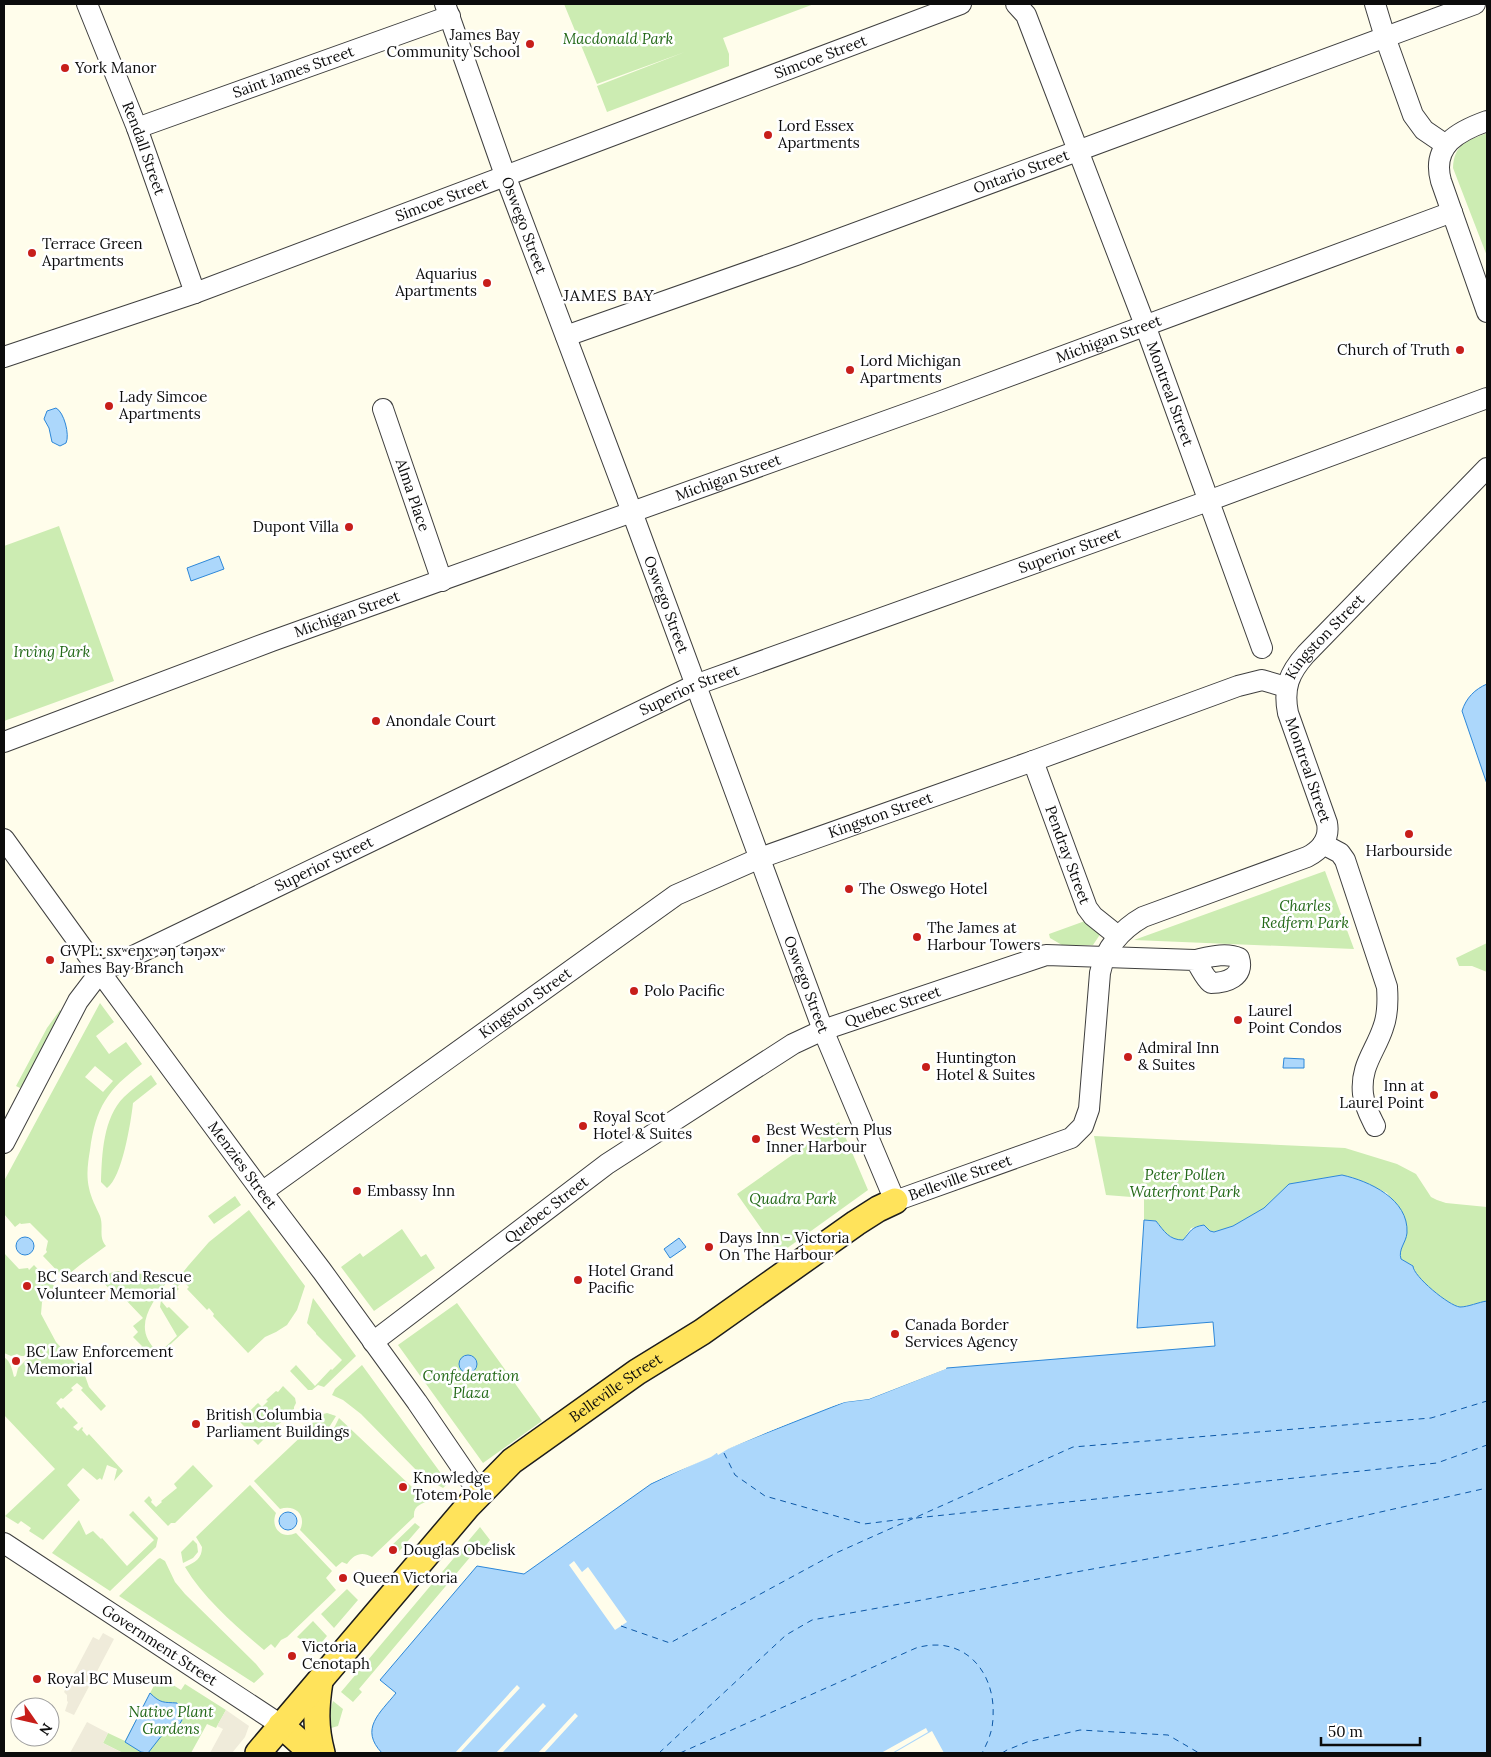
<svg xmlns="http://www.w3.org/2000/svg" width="1491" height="1757" font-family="Lora,serif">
<rect width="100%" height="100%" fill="#fffdeb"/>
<!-- green -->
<path fill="#ccecb2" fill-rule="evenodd" d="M564,4H814L723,38L729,54V66L607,112L597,86L685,52L597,84Z
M1487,133V256L1453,168C1454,144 1467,141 1487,133Z
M59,526L114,681L4,721V546Z
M1325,871L1354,949L1134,940Z
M1085,921L1101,933L1093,945H1062L1050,938L1049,934Z
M1487,943V972L1472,966H1459L1456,958Z
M100,1003L114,1022L96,1036L109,1054L126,1042L142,1064C107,1090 96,1107 90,1150C88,1162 86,1175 89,1188C91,1198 96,1207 100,1216C104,1227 98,1237 106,1246L80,1265L64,1278L43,1256L47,1252L46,1250L48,1241L30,1223L21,1224L20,1223L15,1227L4,1214V1181ZM95,1066L113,1081L103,1092L85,1077Z
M60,1010L61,1012L33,1069L20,1088L16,1086L47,1028Z
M151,1075L157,1084L133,1103C131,1122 122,1178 107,1188L101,1182C102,1154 103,1118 124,1097C132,1089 142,1082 151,1075Z
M839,1122L868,1190L779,1254L737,1194Z
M1094,1136L1345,1148L1397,1164L1416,1174L1431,1197L1437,1200L1446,1203L1487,1207V1301C1479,1302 1468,1307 1460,1307C1449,1306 1413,1276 1413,1266L1401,1259L1400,1253L1407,1232L1404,1218L1400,1211L1387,1193L1364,1182L1342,1175L1289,1184L1264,1208L1233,1226L1214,1232L1210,1231L1204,1225L1191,1228L1183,1240C1169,1240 1164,1231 1156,1221L1144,1220V1198L1106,1195Z
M235,1196L241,1205L214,1224L208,1216Z
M249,1210L305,1286L297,1310L287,1325L276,1332L265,1337L248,1353L213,1316L214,1314L209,1308L207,1310L187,1289L189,1287L183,1281L177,1287L179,1289L169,1298L167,1296L162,1302L167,1308L169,1307L189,1327L159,1355L155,1351L146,1359L138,1350L142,1346L133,1337L138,1332L133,1326L143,1318L124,1298L121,1301L101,1280L110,1273L117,1271L168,1277V1280C152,1304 130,1328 159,1353L177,1336L160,1307L161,1300L188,1266L209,1242Z
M402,1229L421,1257L426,1254L435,1268L374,1311L341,1267L360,1253L363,1257Z
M4,1253L19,1269L28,1268L29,1270L34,1265L55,1287L42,1302L41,1314L56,1342L84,1373L89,1387L106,1406L101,1411L81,1390L83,1388L77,1383L71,1388L73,1390L63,1399L61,1398L56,1403L61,1409L63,1407L78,1423L73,1427L78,1431L82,1427L83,1428L82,1430L87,1436L89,1434L123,1471L114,1481L117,1469L107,1465L102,1480L100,1478L97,1480L83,1468L67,1485L80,1500L43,1540L29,1531L31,1528L21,1521L18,1524L5,1516L55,1469L4,1415V1357C11,1362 12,1369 14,1377L16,1376L18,1368L27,1359L26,1356H21L17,1354L11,1356L4,1353Z
M313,1298L356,1356L324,1387L318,1385L312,1390H308L290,1371L296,1365L315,1386L331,1369L332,1370L342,1360L316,1334V1333L307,1323Z
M457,1303L542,1421L483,1463L398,1345Z
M362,1365L448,1483L443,1488L422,1476L361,1414L343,1400L332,1395L335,1389Z
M283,1386L295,1398L296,1403L294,1407V1409L258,1445L243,1430L245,1427L239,1421L258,1403L262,1407L268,1401L266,1400L276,1391L278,1392Z
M327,1413L336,1416L328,1429L322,1433L315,1430L310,1425L320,1415Z
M339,1418L413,1488L430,1500C422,1504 413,1505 414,1517L372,1557C362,1551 354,1554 347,1564L342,1562L336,1567L300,1530C307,1515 295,1504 280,1509L254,1481L308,1430L316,1436H326L333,1430Z
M193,1465L213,1486L175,1523H171L168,1526L144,1501L149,1496L152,1500L151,1502L156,1507L162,1502L161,1501L177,1488L174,1484Z
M250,1485L276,1513C270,1527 281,1540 296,1533L332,1571L326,1578L336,1590L287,1637L281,1640L275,1648L271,1644L264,1650C236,1626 204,1599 185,1567C195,1562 202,1559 202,1547L196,1537Z
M133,1511L158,1538L156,1547L110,1591L52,1553L79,1520L86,1535L93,1531L101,1539L102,1538L127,1566L154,1540L129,1515Z
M415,1523L420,1527L395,1556L388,1549Z
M480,1527L490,1540L481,1552L477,1549L359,1689L362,1692L353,1702L341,1692Z
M193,1540L197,1544L198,1552L193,1558L183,1563L181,1552Z
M160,1558L165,1561L175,1582L185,1594L256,1664L264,1674L254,1683L119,1596L158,1559Z
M347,1589L358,1600L334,1628L321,1614Z
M313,1621L327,1636L311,1655L308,1644L297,1637Z
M159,1676L181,1690L185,1684L226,1710L216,1728L207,1724L191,1753H123L103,1743L108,1733L125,1741Z
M333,1701L343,1709L338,1726L331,1728L329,1715Z"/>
<!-- plaza -->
<path fill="#efebda" d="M103,1633L114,1639L74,1715L65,1711L68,1702L67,1701V1695L64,1692L93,1637L99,1640Z
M226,1710L249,1726L245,1737L232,1753H210L223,1729L217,1726Z
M87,1722L108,1733L103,1743L123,1753H70Z"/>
<!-- water -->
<path fill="#acd7fb" stroke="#2d87d8" d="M56,408C64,412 70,435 66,443L60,446L52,442L49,428L44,419L47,411Z
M219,556L224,569L191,581L187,568Z
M1487,684V784L1462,711C1466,698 1475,689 1487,684Z
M1284,1058L1304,1059V1068H1283Z
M1342,1175C1369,1181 1409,1199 1407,1233C1406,1243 1398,1249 1401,1259L1413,1266C1413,1276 1449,1306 1460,1307C1468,1307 1479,1302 1487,1301V1753H382C359,1729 380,1713 396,1693L380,1680L477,1566L524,1574L651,1484L718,1452L845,1402L869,1399L947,1368L1215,1346L1213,1322L1137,1328L1144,1220L1156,1221C1164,1231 1169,1240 1183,1240C1191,1231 1191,1227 1204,1225L1210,1231L1214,1232L1233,1226L1264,1208L1289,1184Z
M16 1246a9 9 0 1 1 18 0a9 9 0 1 1-18 0Z
M679,1238L686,1247L670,1258L664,1249Z
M459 1364a9 9 0 1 1 18 0a9 9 0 1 1-18 0Z
M279 1521a9 9 0 1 1 18 0a9 9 0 1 1-18 0Z
M150,1693C161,1704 164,1702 177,1703L180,1708V1716L182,1720L176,1730L170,1728L166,1730L148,1753L141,1752L125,1742Z"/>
<!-- pier -->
<path fill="#fffdeb" d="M947,1365L946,1369L869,1399L845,1402L820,1410L728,1449L718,1455L717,1453L711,1457L651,1483V1481L717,1449L844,1400L869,1397Z
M574,1561L582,1572L588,1567L627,1622L615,1630L569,1565Z
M517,1685L520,1688L460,1753H455Z
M543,1703L546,1706L502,1753H496Z
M575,1713L578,1716L544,1753H538Z
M926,1728L928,1732L892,1753H881Z
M932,1731L944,1753H894Z"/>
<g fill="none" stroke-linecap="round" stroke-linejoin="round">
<!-- ferry -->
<path stroke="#0c58a7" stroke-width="1" stroke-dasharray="6 5" stroke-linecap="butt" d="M724,1453L735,1475L765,1496L864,1524L912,1518
M916,1518L1437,1463L1487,1445
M621,1626L670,1643L836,1553L1073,1447L1431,1418L1487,1401
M659,1753L786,1635L812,1620L1274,1536L1487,1488
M680,1753L916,1648C963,1634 996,1671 993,1717C993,1730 988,1742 982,1753
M1002,1753L1007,1750L1027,1742L1080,1730L1168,1735L1199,1753"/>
<!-- minor casing -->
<g stroke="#3f3f3f" stroke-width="22">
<g id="minor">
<path id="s1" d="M87,4L137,128L195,293"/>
<path id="s2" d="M445,4L505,175L632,512L823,1030L895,1201L1071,1138L1083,1126L1089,1109L1100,973C1105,948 1122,929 1143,917L1307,857C1321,850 1330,839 1327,823L1288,713C1283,688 1289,673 1306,654L1487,468"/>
<path id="s3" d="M1016,4L1026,15L1145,325L1262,648"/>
<path d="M1375,4L1385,37L1413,115L1424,130L1446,145"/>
<path d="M1487,121C1459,131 1431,145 1441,181L1487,312"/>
<path id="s4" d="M137,128L450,16"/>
<path id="s5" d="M566,336L796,255L1475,4"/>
<path id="s6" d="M4,357L195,293L961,4"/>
<path id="s7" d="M383,409L442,581"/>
<path id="s8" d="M4,742L272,641L939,402L1452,212"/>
<path id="s9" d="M1033,761L1087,908L1093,916L1118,936"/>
<path id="s10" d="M4,839L100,972L262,1192L322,1271L417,1402L479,1493"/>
<path d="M1323,844L1340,853L1345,860L1387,987C1388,1001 1388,1015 1383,1028C1375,1052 1360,1066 1363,1094C1364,1105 1370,1116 1375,1126"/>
<path id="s11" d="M4,1143L78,1001L100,972L695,685L1208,501L1487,398"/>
<path id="s12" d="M262,1192L676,895L760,858L1033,761L1238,686L1262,680L1286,687"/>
<path id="s13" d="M373,1342L607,1164L793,1044L823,1030L1046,955L1195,960C1209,957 1226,952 1239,958C1245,977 1226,983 1211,983C1204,977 1201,968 1195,960"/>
<path id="s14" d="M4,1543L281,1725"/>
</g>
</g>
<!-- major casing -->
<g stroke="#1d1d1d" stroke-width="28">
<g id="major">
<path d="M320,1681C316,1707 315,1727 322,1753"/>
<path d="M281,1725L312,1753"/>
<path id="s15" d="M258,1753L468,1506L512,1461L637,1372L702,1332L856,1223L878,1209L895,1201"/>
</g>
</g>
<!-- minor -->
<use href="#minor" stroke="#fff" stroke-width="20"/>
<!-- major -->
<use href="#major" stroke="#ffe35b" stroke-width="25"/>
</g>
<!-- markers -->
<g fill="#c71e1a" stroke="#fff" stroke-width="2">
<circle cx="530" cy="44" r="5"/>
<circle cx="65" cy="68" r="5"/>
<circle cx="768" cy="135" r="5"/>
<circle cx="32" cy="253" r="5"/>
<circle cx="487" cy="283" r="5"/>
<circle cx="1460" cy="350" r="5"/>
<circle cx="850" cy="370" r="5"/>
<circle cx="109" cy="406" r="5"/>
<circle cx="349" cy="527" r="5"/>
<circle cx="376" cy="721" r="5"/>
<circle cx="1409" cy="834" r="5"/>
<circle cx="849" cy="889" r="5"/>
<circle cx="917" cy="937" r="5"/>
<circle cx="50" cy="960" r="5"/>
<circle cx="634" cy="991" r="5"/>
<circle cx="1238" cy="1020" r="5"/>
<circle cx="1128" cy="1057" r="5"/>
<circle cx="926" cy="1067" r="5"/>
<circle cx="1434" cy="1095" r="5"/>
<circle cx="583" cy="1126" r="5"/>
<circle cx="756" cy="1139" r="5"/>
<circle cx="357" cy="1191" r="5"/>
<circle cx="709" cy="1247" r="5"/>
<circle cx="578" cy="1280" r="5"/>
<circle cx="27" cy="1286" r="5"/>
<circle cx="895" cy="1334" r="5"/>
<circle cx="16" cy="1361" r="5"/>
<circle cx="196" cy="1424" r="5"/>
<circle cx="403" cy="1487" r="5"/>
<circle cx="393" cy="1550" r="5"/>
<circle cx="343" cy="1578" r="5"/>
<circle cx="292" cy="1656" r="5"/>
<circle cx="37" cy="1679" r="5"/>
</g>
<g text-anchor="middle" stroke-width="5" stroke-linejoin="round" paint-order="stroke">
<!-- poi labels -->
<g font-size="15" fill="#0c0c0c" stroke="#fff" text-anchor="start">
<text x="520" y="40" text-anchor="end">James Bay<tspan x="520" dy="17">Community School</tspan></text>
<text x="75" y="73">York Manor</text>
<text x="778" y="131">Lord Essex<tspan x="778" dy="17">Apartments</tspan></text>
<text x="42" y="249">Terrace Green<tspan x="42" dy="17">Apartments</tspan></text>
<text x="477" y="279" text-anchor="end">Aquarius<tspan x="477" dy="17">Apartments</tspan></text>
<text x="1450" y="355" text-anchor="end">Church of Truth</text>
<text x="860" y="366">Lord Michigan<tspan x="860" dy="17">Apartments</tspan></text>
<text x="119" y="402">Lady Simcoe<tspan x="119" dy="17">Apartments</tspan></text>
<text x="339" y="532" text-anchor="end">Dupont Villa</text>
<text x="386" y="726">Anondale Court</text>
<text x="1409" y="856" text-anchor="middle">Harbourside</text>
<text x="859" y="894">The Oswego Hotel</text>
<text x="927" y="933">The James at<tspan x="927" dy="17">Harbour Towers</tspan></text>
<text x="60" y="956">GVPL: sxʷeŋxʷəŋ təŋəxʷ<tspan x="60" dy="17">James Bay Branch</tspan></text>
<text x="644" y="996">Polo Pacific</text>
<text x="1248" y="1016">Laurel<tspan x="1248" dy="17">Point Condos</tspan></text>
<text x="1138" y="1053">Admiral Inn<tspan x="1138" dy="17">&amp; Suites</tspan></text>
<text x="936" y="1063">Huntington<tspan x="936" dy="17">Hotel &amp; Suites</tspan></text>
<text x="1424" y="1091" text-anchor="end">Inn at<tspan x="1424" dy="17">Laurel Point</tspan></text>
<text x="593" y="1122">Royal Scot<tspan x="593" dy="17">Hotel &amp; Suites</tspan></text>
<text x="766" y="1135">Best Western Plus<tspan x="766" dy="17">Inner Harbour</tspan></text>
<text x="367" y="1196">Embassy Inn</text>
<text x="719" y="1243">Days Inn - Victoria<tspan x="719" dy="17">On The Harbour</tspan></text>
<text x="588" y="1276">Hotel Grand<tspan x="588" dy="17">Pacific</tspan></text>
<text x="37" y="1282">BC Search and Rescue<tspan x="37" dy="17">Volunteer Memorial</tspan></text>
<text x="905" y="1330">Canada Border<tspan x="905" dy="17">Services Agency</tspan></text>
<text x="26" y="1357">BC Law Enforcement<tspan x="26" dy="17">Memorial</tspan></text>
<text x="206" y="1420">British Columbia<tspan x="206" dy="17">Parliament Buildings</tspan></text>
<text x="413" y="1483">Knowledge<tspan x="413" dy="17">Totem Pole</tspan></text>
<text x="403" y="1555">Douglas Obelisk</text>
<text x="353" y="1583">Queen Victoria</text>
<text x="302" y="1652">Victoria<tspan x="302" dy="17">Cenotaph</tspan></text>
<text x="47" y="1684">Royal BC Museum</text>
</g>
<!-- park labels -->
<g font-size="15" font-style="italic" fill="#236918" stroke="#fff">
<text x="618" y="44">Macdonald Park</text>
<text x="52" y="657">Irving Park</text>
<text x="1305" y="911">Charles<tspan x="1305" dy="17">Redfern Park</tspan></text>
<text x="1185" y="1180">Peter Pollen<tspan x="1185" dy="17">Waterfront Park</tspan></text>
<text x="793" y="1204">Quadra Park</text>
<text x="471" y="1381">Confederation<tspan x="471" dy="17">Plaza</tspan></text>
<text x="171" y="1717">Native Plant<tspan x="171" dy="17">Gardens</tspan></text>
</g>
<!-- street labels -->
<g font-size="15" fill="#0c0c0c" stroke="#fff">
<text dy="5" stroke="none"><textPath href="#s6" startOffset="870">Simcoe Street</textPath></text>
<text dy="5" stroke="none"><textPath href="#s4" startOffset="166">Saint James Street</textPath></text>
<text dy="5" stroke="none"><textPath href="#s1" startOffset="155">Rendall Street</textPath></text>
<text dy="5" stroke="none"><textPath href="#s5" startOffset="484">Ontario Street</textPath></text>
<text dy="5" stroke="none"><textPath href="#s6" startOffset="465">Simcoe Street</textPath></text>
<text dy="5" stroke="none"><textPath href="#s2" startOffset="235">Oswego Street</textPath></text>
<text dy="5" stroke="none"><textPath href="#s8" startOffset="1176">Michigan Street</textPath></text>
<text dy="5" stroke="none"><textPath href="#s3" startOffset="420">Montreal Street</textPath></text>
<text dy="5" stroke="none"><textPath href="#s8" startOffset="771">Michigan Street</textPath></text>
<text dy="5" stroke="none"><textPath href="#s7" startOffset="91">Alma Place</textPath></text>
<text dy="5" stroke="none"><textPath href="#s11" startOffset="1255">Superior Street</textPath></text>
<text dy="5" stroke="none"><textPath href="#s2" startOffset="640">Oswego Street</textPath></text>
<text dy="5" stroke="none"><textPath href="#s8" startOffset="366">Michigan Street</textPath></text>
<text dy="5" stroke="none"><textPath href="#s2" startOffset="2134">Kingston Street</textPath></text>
<text dy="5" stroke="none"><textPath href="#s11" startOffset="850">Superior Street</textPath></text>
<text transform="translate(1308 770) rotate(71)" y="5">Montreal Street</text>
<text dy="5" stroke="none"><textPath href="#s12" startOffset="729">Kingston Street</textPath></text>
<text dy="5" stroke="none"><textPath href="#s9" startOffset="100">Pendray Street</textPath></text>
<text dy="5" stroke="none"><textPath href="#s11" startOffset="445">Superior Street</textPath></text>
<text dy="5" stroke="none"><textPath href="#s2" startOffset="1045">Oswego Street</textPath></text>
<text dy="5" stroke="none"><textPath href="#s12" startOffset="324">Kingston Street</textPath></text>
<text dy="5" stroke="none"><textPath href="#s13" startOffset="622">Quebec Street</textPath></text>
<text dy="5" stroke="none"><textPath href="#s10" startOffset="404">Menzies Street</textPath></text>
<text dy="5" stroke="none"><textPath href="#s2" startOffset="1348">Belleville Street</textPath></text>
<text dy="5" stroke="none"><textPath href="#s13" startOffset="218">Quebec Street</textPath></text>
<text dy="5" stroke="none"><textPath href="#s15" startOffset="514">Belleville Street</textPath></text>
<text dy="5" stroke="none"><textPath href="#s14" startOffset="186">Government Street</textPath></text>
</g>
<!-- neighbourhood labels -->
<g font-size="16" letter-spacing="1" fill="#0c0c0c" stroke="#fff">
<text x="609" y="301">JAMES BAY</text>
</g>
</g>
<!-- border -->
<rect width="1491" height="1757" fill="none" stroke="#0c0c0c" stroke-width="10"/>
<!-- north arrow -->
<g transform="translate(35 1722) rotate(124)"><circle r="24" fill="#ffffff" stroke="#9e9e9e"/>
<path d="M0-4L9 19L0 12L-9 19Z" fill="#c71e1a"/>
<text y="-8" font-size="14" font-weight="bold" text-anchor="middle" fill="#0c0c0c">N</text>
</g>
<!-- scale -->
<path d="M1321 1737v8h99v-8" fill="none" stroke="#0c0c0c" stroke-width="2.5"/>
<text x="1328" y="1737" font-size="15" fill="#0c0c0c" stroke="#ffffff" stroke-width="4" paint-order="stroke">50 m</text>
</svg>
